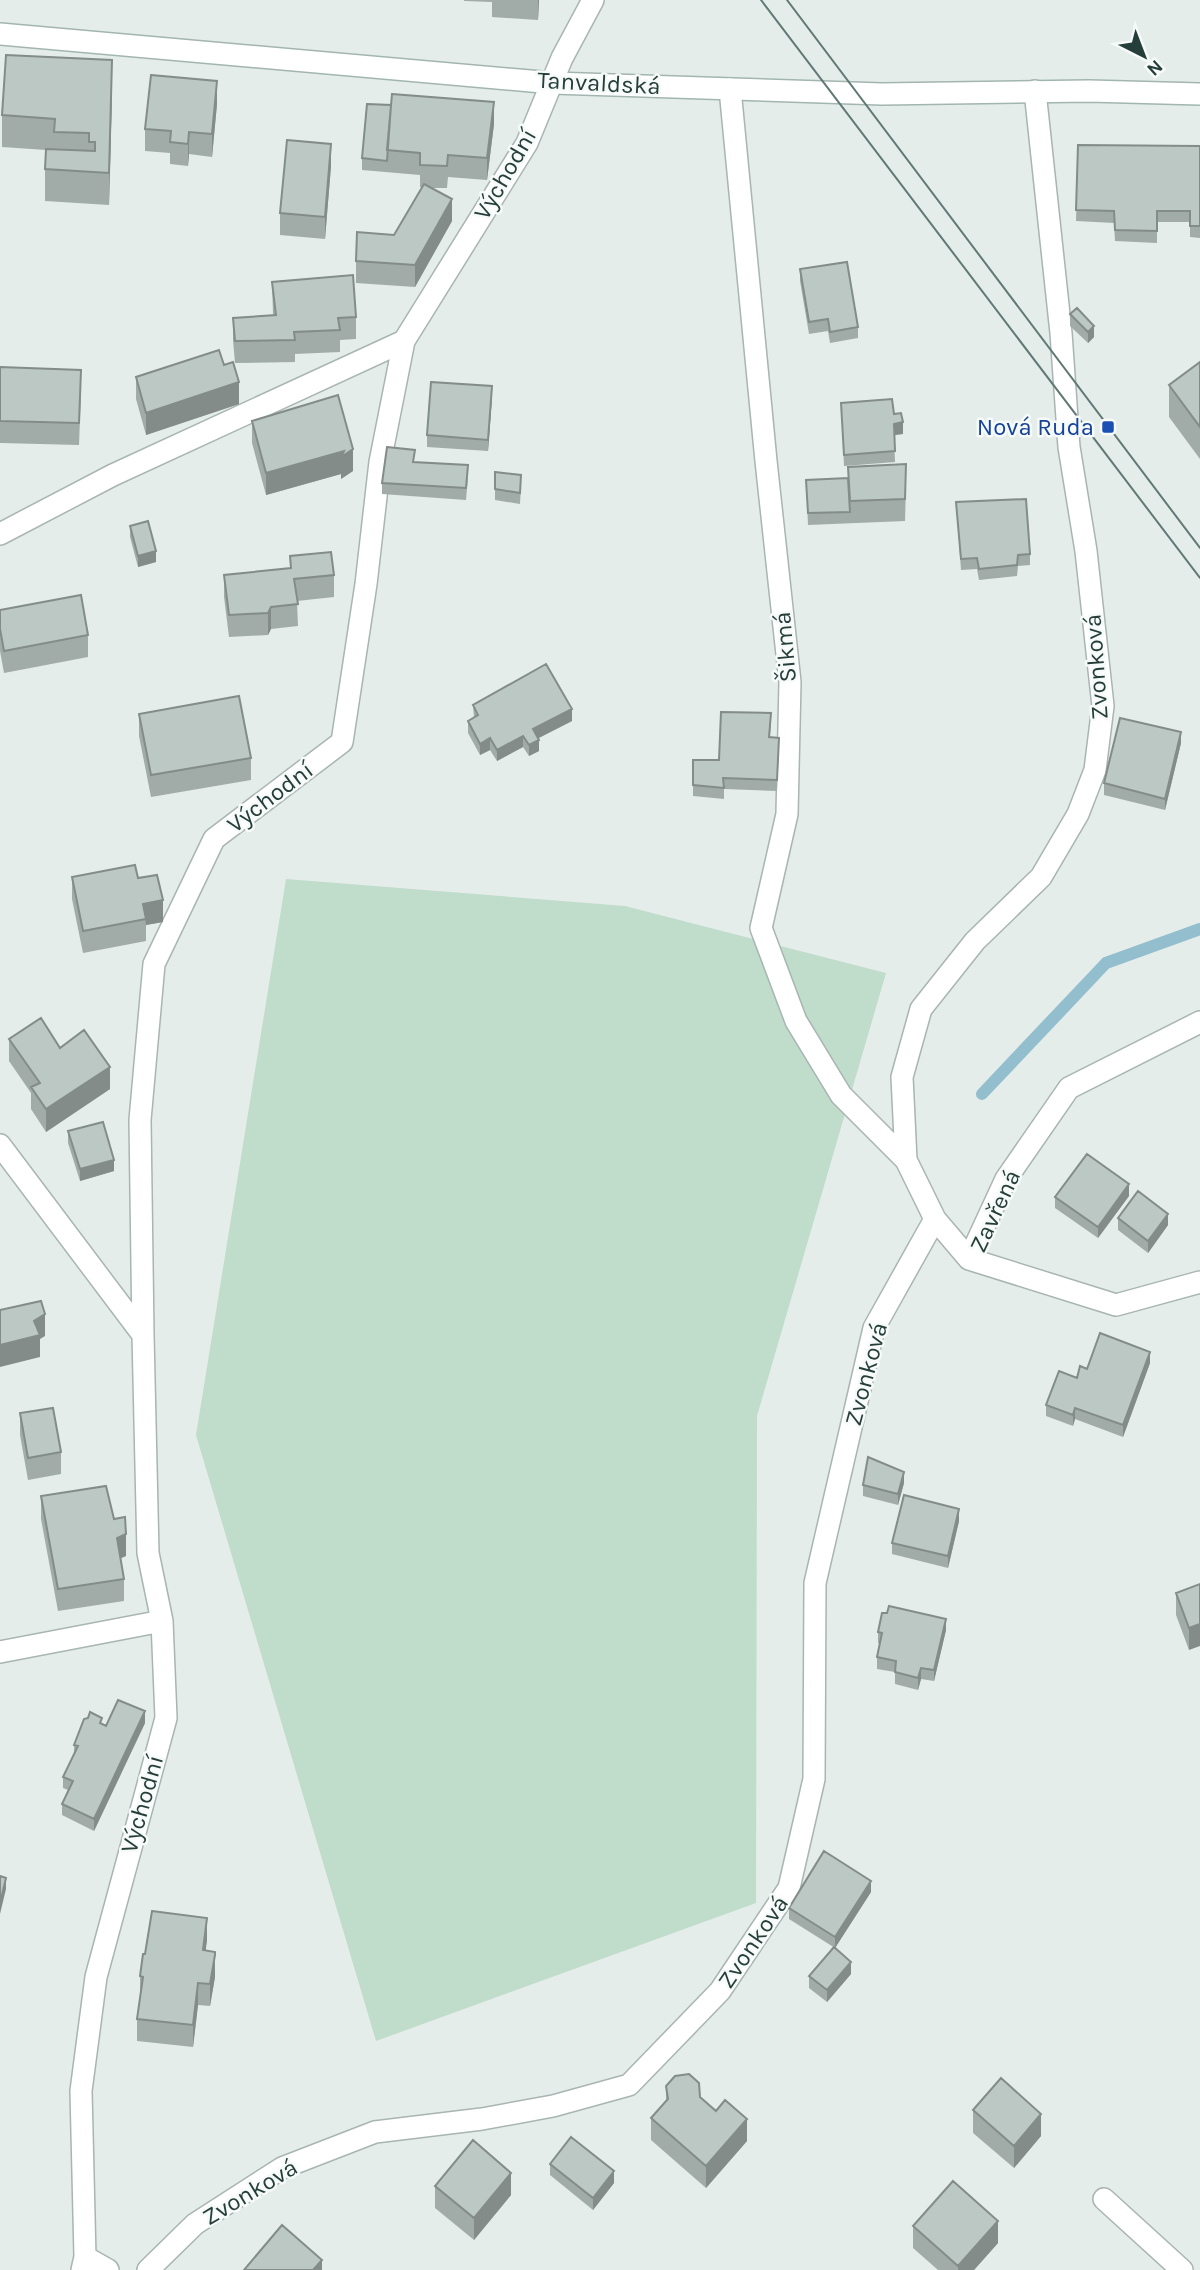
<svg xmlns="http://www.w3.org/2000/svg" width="1200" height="2270" font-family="Karla,sans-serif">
<rect width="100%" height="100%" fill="#e5edeb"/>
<!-- green -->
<path fill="#c0dccb" d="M286,879L625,906L886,973L757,1416L756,1903L376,2041L196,1435Z"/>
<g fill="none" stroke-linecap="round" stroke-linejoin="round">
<!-- stream -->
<path stroke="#93becd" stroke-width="12" d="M982,1094L1106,963L1200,929"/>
<!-- street casing -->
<g stroke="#a8b5b2" stroke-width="24">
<path id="street" d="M730,89L766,461L790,682L787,814L761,928L796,1021L841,1095L906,1160
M0,534L113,475L404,341
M1200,1022L1069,1088L1006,1179L969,1259L1116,1305L1200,1282
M0,1145L143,1335L148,1553L162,1621L166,1718L96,1977L81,2091L85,2257L82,2270
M969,1259L935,1219L906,1160L902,1077L921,1009L975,941L1041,877L1078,814L1095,770L1103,706L1086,551L1069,447L1061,333L1035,91
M143,1335L140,1120L154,964L214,839L342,742L366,584L380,462L404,341L527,143L562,58L593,0
M0,1652L162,1621
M1104,2199L1182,2270
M85,2257L108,2270
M148,2270L195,2224L282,2168L375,2132L482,2119L553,2106L629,2085L720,1991L789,1888L814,1779L815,1583L874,1328L935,1219"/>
</g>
<!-- secondary casing -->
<g stroke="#a2b5b0" stroke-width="24">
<path id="secondary" d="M0,34L553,83L882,94L1089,91L1200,94"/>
</g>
<!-- street -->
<use href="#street" stroke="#fff" stroke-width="21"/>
<!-- secondary -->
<use href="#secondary" stroke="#fff" stroke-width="21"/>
<!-- tram -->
<path stroke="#617975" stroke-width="2" d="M761,0L1200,578
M787,0L1200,548"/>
</g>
<!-- wall -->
<path fill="#a1aca9" d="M464,0H539L538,20L492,17V2L464,1Z
M112,92L109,205L45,201V169L46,150L2,147V115Z
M217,104L212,157L189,154L188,166L170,164V153L145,151V129Z
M367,104L494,124L487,180L448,177L447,188H430L452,221L415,287L356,283V261L394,235L422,187H420V175L362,170V158Z
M1078,145L1200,146V238L1190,237V222H1157V243L1115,241L1114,223L1076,221Z
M331,166L325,239L280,235V213Z
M800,269L858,327V338L830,343L828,331L809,334L800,281Z
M272,282L356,317V339L340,340V352L295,354V362L235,363L233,340V318L273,315Z
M1070,314L1094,337L1088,343L1070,326Z
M1200,362V459L1169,417V385Z
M224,365L239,404L146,435L136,399V377Z
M0,367L81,392L79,445L0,443Z
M492,397L488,451L427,447V435Z
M841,403L894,414L903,434L894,435L895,462L844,466Z
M252,421L353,471L341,479V474L266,495L252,443Z
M415,462L468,477L466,500L382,494V483Z
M848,467L906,486L905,521L808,525L806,480L848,478Z
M495,472L521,486L520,504L495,500Z
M956,502L1030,554V565L1018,566L1017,576L979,580L977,569L961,570Z
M130,526L156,562L138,567L130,537Z
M290,556L334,575V597L297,601L298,626L271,629L268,635L229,637L224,597V575L290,568Z
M0,610L88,635V657L4,673L0,651Z
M473,705L572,721L538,738L539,751L529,756L523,747L497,761L490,750L480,755L468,733V721L474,718Z
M139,714L251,758V780L151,797L139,736Z
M771,724L770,737L779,749L777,791L724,789V799L693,796V760H719Z
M1181,743L1165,810L1104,795V783Z
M72,877L138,878L163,922L146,925V941L83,953L72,899Z
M9,1039L60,1048L110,1089L46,1132L31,1109V1093L9,1061Z
M68,1131L114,1171L80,1181L68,1143Z
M1129,1196L1098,1238L1055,1208V1197Z
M1118,1218L1168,1225L1148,1253L1118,1230Z
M1150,1363L1123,1437L1075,1419L1073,1426L1046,1416V1405L1087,1369Z
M20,1413L61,1452V1474L28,1480L20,1435Z
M904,1483L898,1505L863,1496V1485Z
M41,1496L126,1556L120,1558L124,1579V1601L58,1611L41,1519Z
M959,1521L948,1568L892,1554V1543Z
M1200,1584L1189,1650L1176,1615V1593Z
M946,1630L934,1681L921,1679L918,1690L895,1684V1672L877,1669V1657L880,1644L878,1643V1632Z
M88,1718L106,1726L145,1723L94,1831L62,1815V1804L68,1790L63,1788V1777L74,1755V1745Z
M871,1892L835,1948L789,1919V1908Z
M207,1940L205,1951L215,1977L210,2006L198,2005L193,2047L137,2041V2019L140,1998V1976L145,1954Z
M851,1974L827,2002L809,1988V1976Z
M666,2086L700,2097L747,2141L706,2188L651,2140V2118L666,2100Z
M973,2110L1041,2136L1014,2168L973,2133Z
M550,2164L614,2183L593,2210L550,2175Z
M435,2186L511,2195L474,2240L435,2208Z
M913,2226L998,2243L974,2270H938L913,2248Z"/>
<!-- shaded-wall -->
<path fill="#838c89" d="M538,0H539L538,20Z
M112,60V92L109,205V173Z
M217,81V104L212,157V134Z
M494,102V124L487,180V158Z
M189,132V154L188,166V144Z
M331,144V166L325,239V217Z
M452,199V221L415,287V265Z
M1094,326V337L1088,343V332Z
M239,382V404L146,435V413Z
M492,386V397L488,451V440Z
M903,422V434L894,435V424Z
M353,449V471L341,479V474L266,495V473Z
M156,551V562L138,567V556Z
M271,607V629L268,635V613Z
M572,709V721L533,741V729Z
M1181,732V743L1165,810V799Z
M523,736V747L497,761V750Z
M490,738V750L480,755V744Z
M539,740V751L529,756V745Z
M163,900V922L146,925L143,904Z
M110,1067V1089L46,1132V1109Z
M114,1160V1171L80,1181V1169Z
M1129,1184V1196L1098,1238V1227Z
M1168,1214V1225L1148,1253V1241Z
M45,1314V1336L40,1339V1357L0,1367V1345Z
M1150,1352V1363L1123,1437V1425Z
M1075,1408V1419L1073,1426V1415Z
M904,1472V1483L898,1505V1494Z
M959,1509V1521L948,1568V1556Z
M126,1534V1556L117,1560V1538Z
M946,1619V1630L934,1681V1670Z
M1200,1624V1646L1189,1650V1628Z
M921,1668V1679L918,1690V1678Z
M145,1711V1723L94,1831V1819Z
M6,1878V1889L0,1914V1903Z
M871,1881V1892L835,1948V1937Z
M207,1918V1940L203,1973V1950Z
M215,1955V1977L210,2006V1984Z
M851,1962V1974L827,2002V1990Z
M198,1983V2005L193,2047V2025Z
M1041,2114V2136L1014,2168V2146Z
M747,2119V2141L706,2188V2166Z
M614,2171V2183L593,2210V2198Z
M511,2173V2195L474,2240V2218Z
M998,2221V2243L974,2270H958V2266Z
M322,2260V2270H313Z"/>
<!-- building -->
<path fill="#bbc8c4" stroke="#838c89" stroke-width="2" d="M6,55L112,60L109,173L45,169L46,149L95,151V142H89V133L54,132L55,119L2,115Z
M151,75L217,81L212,134L189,132L188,144L170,142L171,131L145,129Z
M392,94L494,102L487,158L448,155L447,166L420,165V153L387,150Z
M367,104L391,105L387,161L362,158Z
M287,140L331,144L325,217L280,213Z
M1078,145L1200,146V226H1190V211H1157V231L1115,230L1114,211L1076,210Z
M424,184L452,199L415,265L356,261L357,232L394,235Z
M847,262L858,327L830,332L828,319L809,322L800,269Z
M353,275L356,317L338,318L340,330L294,332L295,340L235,341L233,318L276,315L272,282Z
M1077,308L1094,326L1088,332L1070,314Z
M219,350L224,365L233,362L239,382L146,413L136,377Z
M1200,362V427L1169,385Z
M0,367L81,370L79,423L0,421Z
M431,382L492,386L488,440L427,435Z
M338,395L353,449L341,457L344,451L266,473L252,421Z
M892,399L894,414L901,413L903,422L894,424L895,451L844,455L841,403Z
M387,447L415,450L413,462L468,465L466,488L382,483Z
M906,464L905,499L850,501L848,467Z
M495,472L521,475L520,493L495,489Z
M848,478L850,512L808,513L806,480Z
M1026,499L1030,554L1018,555L1017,565L979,569L977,558L961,559L956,502Z
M148,521L156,551L138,556L130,526Z
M331,552L334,575L294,579L298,604L271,607L268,613L229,615L224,575L291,568L290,556Z
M81,595L88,635L4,651L0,629V610Z
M546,664L572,709L533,729L539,740L529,745L523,736L497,750L490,738L480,744L468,721L478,715L473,705Z
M239,696L251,758L151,775L139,714Z
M721,712L771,713L769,737L779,738L777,780L723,778L724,788L693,785V760H719Z
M1120,718L1181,732L1165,799L1104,783Z
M135,865L138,878L157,875L163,900L143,904L146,919L83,931L72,877Z
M41,1018L60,1048L84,1030L110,1067L46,1109L31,1087L40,1083L9,1039Z
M103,1122L114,1160L80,1169L68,1131Z
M1087,1154L1129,1184L1098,1227L1055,1197Z
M1138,1191L1168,1214L1148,1241L1118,1218Z
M41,1301L45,1314L34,1321L40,1335L0,1345V1310Z
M1100,1333L1150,1352L1123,1425L1075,1408L1073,1415L1046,1405L1059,1371L1077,1378L1080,1366L1087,1369Z
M53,1408L61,1452L28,1458L20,1413Z
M868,1457L904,1472L898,1494L863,1485Z
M106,1486L114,1519L125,1517L126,1534L117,1538L124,1579L58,1589L41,1496Z
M904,1495L959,1509L948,1556L892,1543Z
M1200,1584V1624L1189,1628L1176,1593Z
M889,1606L946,1619L934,1670L921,1668L918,1678L895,1672L896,1661L877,1657L882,1633L878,1632L882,1613H887Z
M118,1700L145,1711L94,1819L62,1804L73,1781L63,1777L78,1746L74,1745L84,1719L88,1718L90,1712L102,1718L100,1723L106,1726Z
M824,1851L871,1881L835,1937L789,1908Z
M0,1876L6,1878L0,1903Z
M152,1911L207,1918L203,1950L215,1952V1955L210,1984L198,1983L193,2025L137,2019L143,1977L140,1976L143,1954H145Z
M834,1947L851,1962L827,1990L809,1976Z
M689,2074L699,2083L700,2097L716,2111L725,2100L747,2119L706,2166L651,2118L668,2099L666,2086L675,2076Z
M1001,2078L1041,2114L1014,2146L973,2110Z
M571,2137L614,2171L593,2198L550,2164Z
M473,2140L511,2173L474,2218L435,2186Z
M953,2181L998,2221L958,2266L913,2226Z
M282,2225L322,2260L313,2270H244Z"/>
<!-- markers -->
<rect fill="#1a4fb4" stroke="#f6faf8" stroke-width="2.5" x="1101" y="420" width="14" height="14" rx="3.5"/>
<g text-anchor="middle" stroke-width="5" stroke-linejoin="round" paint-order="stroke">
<!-- street labels -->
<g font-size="24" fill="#263e3a" stroke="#f6faf8">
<text transform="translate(599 83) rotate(3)" y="8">Tanvaldská</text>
<text transform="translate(505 174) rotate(-60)" y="8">Východní</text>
<text transform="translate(785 647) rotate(-95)" y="8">Šikmá</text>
<text transform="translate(1096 667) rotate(-94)" y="8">Zvonková</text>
<text transform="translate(270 797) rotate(-37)" y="8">Východní</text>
<text transform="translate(995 1211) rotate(-65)" y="8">Zavřená</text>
<text transform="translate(866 1374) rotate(-75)" y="8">Zvonková</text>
<text transform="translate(142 1804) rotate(-74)" y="8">Východní</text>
<text transform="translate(753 1942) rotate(-56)" y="8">Zvonková</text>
<text transform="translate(250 2192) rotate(-31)" y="8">Zvonková</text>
</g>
<!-- transit labels -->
<g font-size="24" fill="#164399" stroke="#f6faf8" text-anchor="end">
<text x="1094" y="435">Nová Ruda</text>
</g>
</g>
<!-- north arrow -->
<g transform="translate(1144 56) rotate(138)" stroke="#f6faf8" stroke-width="5" paint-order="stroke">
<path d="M0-5L12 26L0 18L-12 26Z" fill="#263e3a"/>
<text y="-10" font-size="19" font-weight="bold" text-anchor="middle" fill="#263e3a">N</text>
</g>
</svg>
